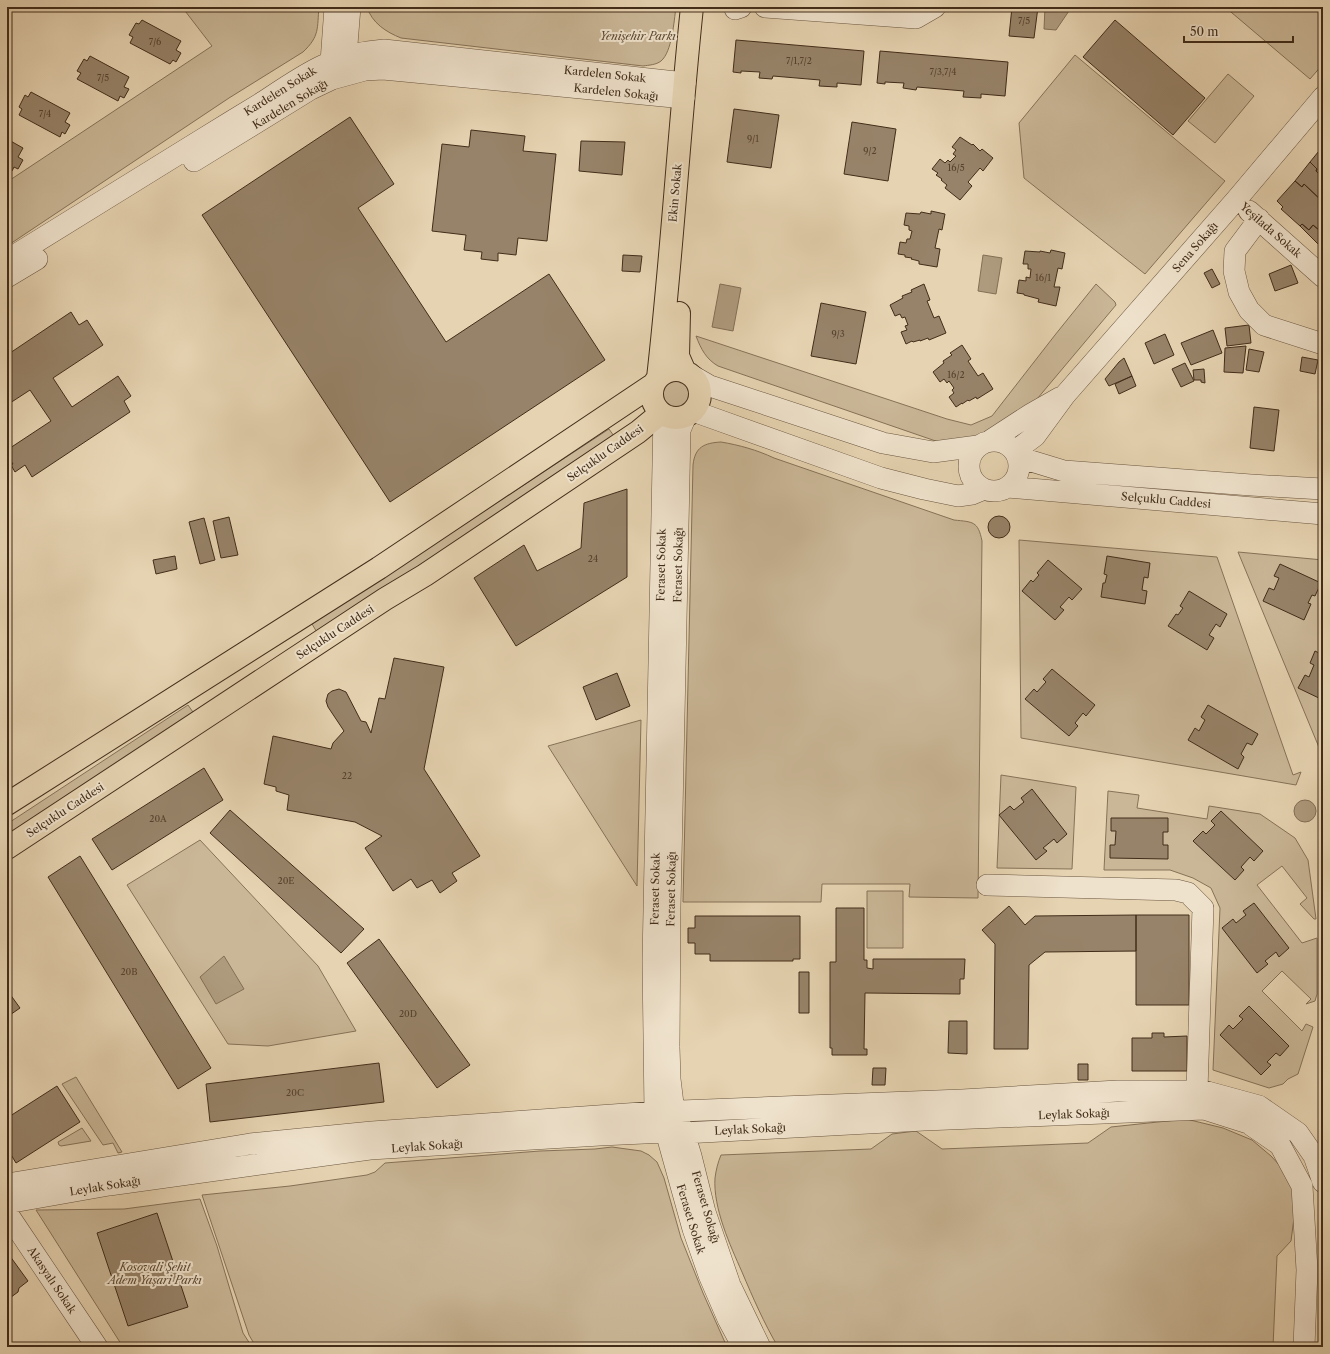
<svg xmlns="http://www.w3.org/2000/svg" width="1330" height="1354" font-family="'Libre Caslon Text',serif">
<rect width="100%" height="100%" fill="#e6d3b1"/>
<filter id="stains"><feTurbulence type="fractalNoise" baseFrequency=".005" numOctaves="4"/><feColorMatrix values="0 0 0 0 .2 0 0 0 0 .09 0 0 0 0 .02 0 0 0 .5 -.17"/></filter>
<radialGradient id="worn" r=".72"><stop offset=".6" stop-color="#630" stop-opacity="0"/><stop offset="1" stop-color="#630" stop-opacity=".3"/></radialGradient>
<!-- green -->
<path fill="#cab797" stroke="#867258" d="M182,7H319C317,28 320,36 303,52L229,98L7,246V182L212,46Z
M367,7H676C674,21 672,52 661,61C656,65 649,65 643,66L401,38C386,32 372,23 367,7Z
M1225,7H1323V64L1310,79Z
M1075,55L1225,181L1145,274L1024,178L1019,123Z
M1228,74L1254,96L1215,143L1188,121Z
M1096,284L1115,302L1116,305L1016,424L956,448L718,366C706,359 701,349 696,336L947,419L971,425L992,416L1055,335Z
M662 395a14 14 0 1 1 28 0a14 14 0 1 1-28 0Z
M609,429L616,439L318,634L312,624Z
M721,442C739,445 757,450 774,458L954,520C973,522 978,521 982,541L978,898L909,897L910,884H822L821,902H683L693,465C695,447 704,443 721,442Z
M1019,540L1217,557L1293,775L1301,772L1296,785L1021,738Z
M1238,552L1323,560V757Z
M188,705L195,715L7,838V824Z
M641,720L637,886L548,746Z
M1001,775L1076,787L1072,869L997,868Z
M1108,791L1139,795L1137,808L1207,819L1209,806L1260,814L1295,838L1308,860L1316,919H1314L1300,904L1307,898L1282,866L1257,885L1302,943L1317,938V994L1315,1001L1306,1004L1311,999L1282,971L1262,991L1302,1031L1306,1024L1313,1027L1298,1074L1288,1079L1283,1084L1269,1088L1213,1070L1220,908L1211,888L1193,878L1170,870H1104Z
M200,840L318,966L356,1031L268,1046L228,1044L127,885Z
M867,891H903V948H867Z
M76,1077L122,1152L118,1153L113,1143L103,1145L62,1084Z
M1186,1119L1223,1128L1252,1140L1271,1156L1282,1168L1293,1189L1295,1210L1291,1241L1277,1256L1273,1347H778C764,1323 753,1298 742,1272C730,1245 713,1208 715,1178C716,1170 718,1162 721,1155L871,1149L892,1134L916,1131L942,1149L1088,1143L1111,1127Z
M82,1128L91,1141L61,1146L59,1145L58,1142Z
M612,1147L641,1151L649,1155L657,1162L664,1178L681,1238L703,1293L727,1347H256L249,1335L202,1195L290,1186L367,1175L375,1172L385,1163L540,1151L595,1149Z
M200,1199L217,1246L243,1333L252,1347H123L36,1210L124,1209Z"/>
<!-- water -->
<path fill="#ae9b7e" stroke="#836f56" d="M1045,7H1070L1071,8L1056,30L1044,29Z
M983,255L1002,258L996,294L978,291Z
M720,284L741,288L733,331L712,327Z
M1294 811a11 11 0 1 1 22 0a11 11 0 1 1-22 0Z
M224,956L244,989L216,1004L200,977Z"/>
<!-- building -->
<path fill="#978369" stroke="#422d1a" d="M1012,7H1038L1034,38L1009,36Z
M142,20L181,41L176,50L181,53L176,62L173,60L170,64L130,43L133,37L129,35L136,23L139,24Z
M1115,20L1205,98L1173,135L1083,57Z
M736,40L864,51L861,85L837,83V87L819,86L820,80L773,76L772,79L759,78L760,72L741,71V73L733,72Z
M880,51L1008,62L1005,96L981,94V98L963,97L964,91L917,87L916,90L903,88L904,83L885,82V84L877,83Z
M90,56L129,77L124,87L129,89L124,98L120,96L118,101L77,79L81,73L77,71L84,59L87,61Z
M31,92L70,113L65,122L70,125L65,134L62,132L60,137L19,115L22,109L19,107L25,95L28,97Z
M734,109L779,115L771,168L727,162Z
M350,117L394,184L358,208L446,342L549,274L605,360L390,502L202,215Z
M852,122L896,129L888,181L844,174Z
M471,130L525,136L523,151L556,154L547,241L518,238L516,255L498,253V261L481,259L482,252L464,250L466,235L432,231L442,144L469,147Z
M960,137L972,145L973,144L980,151L982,149L993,158L983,171L980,168L968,182L972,186L960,200L945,188L947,185L941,180L942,179L936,175L938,173L932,169L940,159L945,163L948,160L950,162L956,156L953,154L956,150L952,147Z
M7,139L23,148L18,157L23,160L18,169L14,167L12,171L7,169Z
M581,141L625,142L622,175L579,171Z
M1323,146V178L1316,171L1317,169L1310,162Z
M1310,162L1317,169L1316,171L1323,178V204L1321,202L1322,201L1304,184L1302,187L1295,181Z
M1295,181L1302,187L1304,184L1322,201L1321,202L1323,204V225L1319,230L1313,225L1309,230L1302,224L1300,226L1281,209L1283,207L1277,201Z
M931,211L945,214L942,230L939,229L935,248L940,249L937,267L919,264V261L911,259L912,258L905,257V255L898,254L900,242L906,243L907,239H910L912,231L909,230V226L904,225L906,213L920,214L921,212L931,214Z
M1302,224L1309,230L1313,225L1319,230L1323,225V240L1319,245L1300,226Z
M1051,250L1065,253L1062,269L1058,268L1054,287H1060L1056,306L1038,302L1039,299L1024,295V294L1017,293L1019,280L1026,281V277L1030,278L1031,269H1028V264H1023L1025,251L1040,252V251L1050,253Z
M623,255L642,256L640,272L622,271Z
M1291,265L1298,283L1275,291L1269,274Z
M1212,269L1220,284L1212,288L1204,273Z
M924,284L930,300L927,301L934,318L939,316L946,333L929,340L928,338L920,341V340L913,342L912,341L906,344L901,332L907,330L905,326L908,325L905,317L902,318L900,314L895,316L890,305L903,298L902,296L912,292L911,290Z
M821,303L866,312L856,364L811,356Z
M71,312L79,325L87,320L103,345L53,378L72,407L118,376L131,396L124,401L130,412L32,477L25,465L15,472L11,465L13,464L7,455V450L51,421L30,390L7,405V355Z
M1249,325L1251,343L1227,346L1225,328Z
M1213,330L1222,353L1191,365L1181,343Z
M1165,334L1174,355L1154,364L1145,343Z
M962,345L971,359L968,361L978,376L983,373L993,389L977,399L976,397L969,401L968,400L962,404V403L956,407L949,397L954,393L952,390L954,388L949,381L947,383L944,379L940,382L933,372L944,363L943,361L952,355L950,353Z
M1246,346L1243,373L1224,372L1225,348Z
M1249,349L1264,352L1259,372L1246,370Z
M1302,357L1318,360L1315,374L1300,371Z
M1124,358L1132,376L1109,386L1105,379L1119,362Z
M1185,363L1194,381L1181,387L1172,369Z
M1204,369L1205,383L1201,382V380H1194L1193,370Z
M1132,376L1136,386L1119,394L1115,384Z
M1254,407L1279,410L1274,451L1250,448Z
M627,489V577L516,646L474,578L524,545L537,571L581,548L584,503Z
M988 527a11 11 0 1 1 22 0a11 11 0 1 1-22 0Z
M229,517L238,555L221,558L213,521Z
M204,518L215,560L200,564L189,522Z
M175,556L177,569L156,574L153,560Z
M1107,556L1150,563L1148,578L1144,577L1142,590L1147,591L1145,604L1101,597L1103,583H1105L1107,575L1104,574Z
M1048,560L1082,589L1072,600L1069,597L1060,607L1064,610L1055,620L1022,591L1031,580L1033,582L1039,575L1037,573Z
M1280,564L1321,583L1315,596L1312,595L1308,603L1311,604L1304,620L1263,601L1269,588L1274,590L1279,578L1274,576Z
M1189,591L1227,614L1220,627L1216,624L1209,635L1214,638L1207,650L1168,626L1176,614L1178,615L1183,608L1180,606Z
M1315,651L1323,655V700L1298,688L1305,675L1309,677L1314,665L1310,663Z
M394,658L444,667L424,769L480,856L452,873L457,881L440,893L432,880L417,888L411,879L393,891L365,848L382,836L355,822L287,810L289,795L276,791V787L264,784L273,736L331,749L333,743L344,731L328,707L326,701L328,694L332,691L339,689L346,692L361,721L366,722L371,733L379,698L385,699Z
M1052,669L1095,705L1086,716L1083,713L1075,723L1078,726L1069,736L1025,699L1034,689L1037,692L1046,682L1043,679Z
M617,673L630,706L596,720L583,687Z
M1208,705L1258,734L1252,745L1247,743L1241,754L1244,757L1238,769L1188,740L1195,728L1199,731L1205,720L1201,717Z
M204,768L223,800L112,870L92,839Z
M1032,789L1067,834L1057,843L1054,839L1043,848L1047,851L1036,860L999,815L1010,806L1014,810L1024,802L1021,798Z
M230,810L364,929L341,953L210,833Z
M1221,811L1263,851L1254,861L1250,857L1241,867L1244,870L1235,880L1193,841L1203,831L1206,834L1215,825L1211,821Z
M1111,818H1168V832H1163V845H1168V859L1110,858V845H1115L1116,831H1111Z
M80,856L211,1068L178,1089L48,877Z
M1254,903L1289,948L1279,957L1276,952L1265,961L1268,964L1257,973L1222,928L1233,919L1236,923L1246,915L1243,911Z
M1009,906L1025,925L1035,916L1136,915V951L1045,952L1029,965L1028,1049H994L995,944L982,930Z
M836,908H864V960H867V968L873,969V959H965L964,979H960V994L865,993L864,1049H867V1055H832V1048H830V962H836Z
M1136,915H1189V1005H1136Z
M695,916H800V959H793V961H710V954H695V943H688V928H695Z
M379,939L470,1065L437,1088L347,963Z
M799,972H809V1013H799Z
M7,990L20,1008L7,1017Z
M1249,1006L1289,1046L1280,1056L1276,1053L1267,1062L1271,1065L1261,1075L1220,1035L1229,1025L1233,1029L1243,1019L1239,1016Z
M949,1021H967V1054L948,1053Z
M1152,1033H1164V1037L1187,1036V1071H1132V1038H1152Z
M379,1063L384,1102L210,1122L206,1084Z
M1078,1064H1088V1080H1078Z
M873,1068H886L885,1085H872Z
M57,1086L80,1122L16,1163L7,1148V1118Z
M157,1213L188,1307L128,1326L97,1233Z
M7,1252L28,1281L19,1288L18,1292L7,1300Z"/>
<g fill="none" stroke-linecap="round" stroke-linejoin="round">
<!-- minor casing -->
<g stroke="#6b5640" stroke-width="22">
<path id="minor" d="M765,7L916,18L935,7
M735,9L741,7
M347,70L346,57L350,7
M332,74L331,62L335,7
M194,161L311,89L332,79L365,70L383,69L684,98
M1249,211L1323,277
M1259,219L1235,251L1234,271L1239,292L1249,310L1264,325L1323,344
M7,260C72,220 136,180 201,140C222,127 242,115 263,102C305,74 332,54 384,50L685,83
M7,277L37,259
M691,375L710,386L883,443L933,452L978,446
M693,411L881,478L924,489L958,496L972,494L984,489
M664,415L653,961L655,1112L666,1132L693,1229L709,1275L728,1319L743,1347
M686,416L680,430L670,907L669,1047L670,1079L674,1112L684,1133L691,1156L705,1212L730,1285L760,1347
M991,440L1031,414L1059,398
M969 466a25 25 0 1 1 50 0a25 25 0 1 1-50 0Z
M1015,451L1035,436L1065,395L1236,200L1323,97
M1018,457L1064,471L1251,485L1323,489
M1008,487L1323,514
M987,885L1176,890L1188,893L1203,908L1197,1090
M7,1184L250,1144L372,1132L655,1112L962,1100L1118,1091H1204L1259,1106L1298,1133L1314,1156L1323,1182
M7,1203L109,1185L370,1149L600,1135L666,1132L684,1133L924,1120L1204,1109L1248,1123L1280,1145L1302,1186L1307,1270L1304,1347
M7,1213L97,1347"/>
</g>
<!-- major casing -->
<g stroke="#422d1a" stroke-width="24">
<path id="major" d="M679,313L678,356L685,372
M652 394a24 24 0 1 1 48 0a24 24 0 1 1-48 0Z
M658,378C672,255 679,131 692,7
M7,804L379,568L654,384
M7,848L385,599L425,575L638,432L661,413"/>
</g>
<!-- minor -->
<use href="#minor" stroke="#efe2cc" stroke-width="21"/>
<!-- major -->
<use href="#major" stroke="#e6d3b1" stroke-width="22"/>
</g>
<g text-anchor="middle" stroke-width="4" stroke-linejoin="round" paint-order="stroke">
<!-- number labels -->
<g font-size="9" fill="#57422e">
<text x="1024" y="24">7/5</text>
<text x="155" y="45">7/6</text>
<text x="799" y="64">7/1,7/2</text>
<text x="943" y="75">7/3,7/4</text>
<text x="103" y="81">7/5</text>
<text x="45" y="117">7/4</text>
<text x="753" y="142">9/1</text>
<text x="870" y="154">9/2</text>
<text x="956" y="171">16/5</text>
<text x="1043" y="281">16/1</text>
<text x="838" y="337">9/3</text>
<text x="956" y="378">16/2</text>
<text x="593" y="562">24</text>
<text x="347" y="779">22</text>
<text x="158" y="822">20A</text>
<text x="286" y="884">20E</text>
<text x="129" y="975">20B</text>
<text x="408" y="1017">20D</text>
<text x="295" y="1096">20C</text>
</g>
<!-- park labels -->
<g font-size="11" font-style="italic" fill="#5d4933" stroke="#efe2cc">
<text x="638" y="40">Yenişehir Parkı</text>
<text x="155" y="1271">Kosovali Şehit<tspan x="155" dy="13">Adem Yaşari Parkı</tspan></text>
</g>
<!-- street labels -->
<g font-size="11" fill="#422d1a" stroke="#efe2cc">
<text transform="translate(605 74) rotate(6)" y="4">Kardelen Sokak</text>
<text transform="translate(280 91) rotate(-32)" y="4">Kardelen Sokak</text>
<text transform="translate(616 92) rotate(6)" y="4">Kardelen Sokağı</text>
<text transform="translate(290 104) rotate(-31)" y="4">Kardelen Sokağı</text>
<text transform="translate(675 193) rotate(-85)" y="4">Ekin Sokak</text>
<text transform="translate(1271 230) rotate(41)" y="4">Yeşilada Sokak</text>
<text transform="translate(1195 247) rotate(-49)" y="4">Sena Sokağı</text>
<text transform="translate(605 453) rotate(-35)" y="4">Selçuklu Caddesi</text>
<text transform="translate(1166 500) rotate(5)" y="4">Selçuklu Caddesi</text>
<text transform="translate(661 565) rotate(-89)" y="4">Feraset Sokak</text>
<text transform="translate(678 565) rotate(-89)" y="4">Feraset Sokağı</text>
<text transform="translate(335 632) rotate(-33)" y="4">Selçuklu Caddesi</text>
<text transform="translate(65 810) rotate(-33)" y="4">Selçuklu Caddesi</text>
<text transform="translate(655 889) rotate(-89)" y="4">Feraset Sokak</text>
<text transform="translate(671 889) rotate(-89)" y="4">Feraset Sokağı</text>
<text transform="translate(1074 1114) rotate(-2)" y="4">Leylak Sokağı</text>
<text transform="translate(750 1129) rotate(-3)" y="4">Leylak Sokağı</text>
<text transform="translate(427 1146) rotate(-4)" y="4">Leylak Sokağı</text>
<text transform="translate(105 1186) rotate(-9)" y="4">Leylak Sokağı</text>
<text transform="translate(706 1207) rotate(74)" y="4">Feraset Sokağı</text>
<text transform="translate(691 1219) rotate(73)" y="4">Feraset Sokak</text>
<text transform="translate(52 1280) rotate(56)" y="4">Akasyalı Sokak</text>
</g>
</g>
<!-- margin -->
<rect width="1330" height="1354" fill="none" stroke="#e6d3b1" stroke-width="24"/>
<rect x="8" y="8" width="1314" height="1338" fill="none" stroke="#422d1a" stroke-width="2"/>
<rect x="12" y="12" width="1306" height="1330" fill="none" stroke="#422d1a"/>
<!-- scale -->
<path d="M1184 36v6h109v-6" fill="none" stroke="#422d1a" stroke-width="2"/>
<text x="1190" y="36" font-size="12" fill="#422d1a" stroke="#efe2cc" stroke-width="3" paint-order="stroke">50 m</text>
<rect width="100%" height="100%" filter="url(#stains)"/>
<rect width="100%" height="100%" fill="url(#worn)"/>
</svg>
